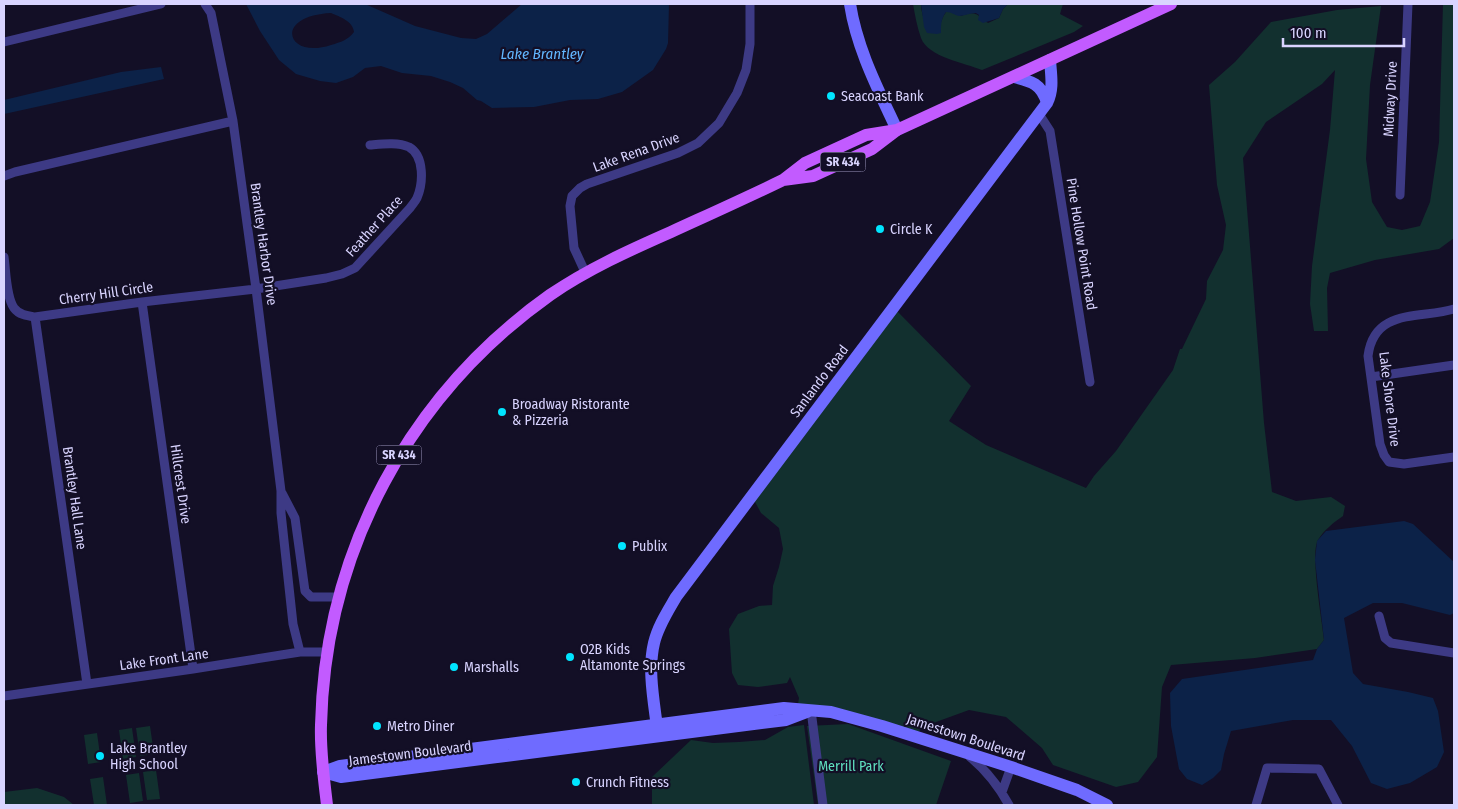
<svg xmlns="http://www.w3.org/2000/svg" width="1458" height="809" font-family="'Fira Sans Condensed',sans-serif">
<rect width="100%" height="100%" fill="#130f26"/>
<!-- green -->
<path fill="#12302f" d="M913,4H921V8L924,20L941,22L943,17L946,12H952L961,16C975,10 977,14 988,23L999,18L1003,9L1008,4H1063L1060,14L1083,26L1074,32L982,70C965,63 928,57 921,38C917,27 915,15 913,4Z
M1443,4H1454V238L1439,249L1375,260L1330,273L1327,288L1328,331H1314L1310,304L1312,266L1330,130L1335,70L1322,84L1266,122L1243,158L1264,423L1272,492L1296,501L1331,497L1345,506L1343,516C1334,522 1323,531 1318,540C1310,553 1322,621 1324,640L1317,649L1255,658L1171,665L1162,687L1157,757L1138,782L1116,787L1053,765L1042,748L1006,717L969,710L936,722L917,732L798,704L799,698L790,677L787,683L758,687L738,685L732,673L729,629L738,614L759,606L772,605L773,586L779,567L783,549L779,528L761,513L754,500L897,311L971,386L949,421L986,445L1086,488L1094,476L1116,451L1173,370L1180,349H1182L1206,299L1207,281L1223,250L1226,225L1217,185L1209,85L1235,62L1271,22L1337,10L1381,6L1370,85L1366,159L1372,202L1387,227L1402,230L1420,226L1430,202L1439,142Z
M848,724L951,761L936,805H818L807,726Z
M804,725L814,805H652V777L691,740L713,743L739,742L765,740L788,727Z
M150,726L154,754L140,756L136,728Z
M132,728L136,757L123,759L119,730Z
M97,733L101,762L88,764L84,735Z
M156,770L160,799L147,800L143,772Z
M139,773L143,801L130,803L126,775Z
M103,777L107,805H94L90,779Z
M37,788L64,797L74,805H4V792Z"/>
<!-- water -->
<path fill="#0c2248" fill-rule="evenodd" d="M246,4H365L415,26L461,38L476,39L487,34L522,4H669L668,43L666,49L653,70L622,92L598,99L570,100L534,107L492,108L481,101L477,100L463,88L450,82L431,76L402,73L381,66L365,68L353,77L336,83L320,81L296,74L279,60L260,31ZM331,13C340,17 353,21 354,32C348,40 341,42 331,45C287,60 272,16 331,13Z
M921,4H1008L1003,9L999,18L983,23L978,20L979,15L976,13C970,13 964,16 959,16C954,15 952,12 946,12C941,19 941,24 941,33L937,34L927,33L924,27Z
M161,67L164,79L4,114V100L121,72Z
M1404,521L1413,524L1454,562V613L1450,615L1402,603H1373L1344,618L1353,673L1363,684L1408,692L1433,698L1438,711L1444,752L1437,767L1410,783L1387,789L1371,783L1352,746L1331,720H1293L1231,731L1224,754L1221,770L1213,778L1202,785L1187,779L1179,769L1171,726L1170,693L1182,679L1313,660L1317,649L1324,640L1315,560L1317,541L1326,531Z"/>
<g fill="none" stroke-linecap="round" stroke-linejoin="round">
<!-- street -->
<path stroke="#3d3a85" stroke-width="9" d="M205,4L211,13L233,121L256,289L281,491V513L293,624L300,652
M4,42L161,4
M1039,114L1050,131L1090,382
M4,176L15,172L233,121
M1400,195L1408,4
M4,257C6,270 6,297 14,308C19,315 28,316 35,317L142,302L256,289L326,278L342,274L355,268L410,208C412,205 415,202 417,198C423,184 425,156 409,147C398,142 382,144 370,145
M586,274L574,248L570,206L572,196L580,188L587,184L678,153L698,143L719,123L737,93L746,70L750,44V4
M142,302L193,669
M1454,309C1420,319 1374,308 1368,356L1380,444L1384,455L1389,462L1404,464L1454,457
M35,317L87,684
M1371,377L1454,365
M282,493L295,518L305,591L311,597H339
M1379,616L1385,638L1391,643L1454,653
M4,696L193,669L300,652H328
M811,710L823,805
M970,757C986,770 999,787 1009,805
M1002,792L1011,767
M1256,805L1267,768L1319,769L1338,805"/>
<!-- secondary -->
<path stroke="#6f6bff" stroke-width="12" d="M850,4C857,49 878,89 897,130
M1014,77C1031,81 1042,84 1047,103
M658,736C655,706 647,672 654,643C658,626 668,611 676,597L1047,103C1054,89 1051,75 1050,60
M323,772L340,766L784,708L831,712L882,726L1011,767L1077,790L1107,805
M323,772L341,777L786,720L807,712"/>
<!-- primary -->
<path stroke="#c25bff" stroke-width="12" d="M783,180L813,176L872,149L897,130L1171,4
M327,805C324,779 320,752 321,725C325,552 409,395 550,295C588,269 630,250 671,232C708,215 746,198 783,180L805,163L866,135L897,130"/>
</g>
<!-- markers -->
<g fill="#00e5ff" stroke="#130f26" stroke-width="2">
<circle cx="831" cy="96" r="5"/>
<circle cx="880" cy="229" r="5"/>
<circle cx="502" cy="412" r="5"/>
<circle cx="622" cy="546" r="5"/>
<circle cx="570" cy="657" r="5"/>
<circle cx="454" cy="667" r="5"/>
<circle cx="377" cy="726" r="5"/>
<circle cx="100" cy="756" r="5"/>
<circle cx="576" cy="782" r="5"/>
</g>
<g text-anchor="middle" stroke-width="4.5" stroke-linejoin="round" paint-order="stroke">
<!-- shield labels -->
<g fill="#130f26" stroke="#9e99be" stroke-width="1">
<rect x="820.5" y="152.5" width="45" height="19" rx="4"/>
<rect x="376.5" y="445.5" width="45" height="19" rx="4"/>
</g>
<g font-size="12" font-weight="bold" fill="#d9d4ff">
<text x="843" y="166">SR 434</text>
<text x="399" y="459">SR 434</text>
</g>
<!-- poi labels -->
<g font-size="14" fill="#d9d4ff" stroke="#130f26" text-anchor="start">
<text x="841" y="101">Seacoast Bank</text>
<text x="890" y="234">Circle K</text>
<text x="512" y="409">Broadway Ristorante<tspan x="512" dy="16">&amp; Pizzeria</tspan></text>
<text x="632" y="551">Publix</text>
<text x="580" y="654">O2B Kids<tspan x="580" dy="16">Altamonte Springs</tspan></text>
<text x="464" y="672">Marshalls</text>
<text x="387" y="731">Metro Diner</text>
<text x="110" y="753">Lake Brantley<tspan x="110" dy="16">High School</tspan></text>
<text x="586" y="787">Crunch Fitness</text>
</g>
<!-- street labels -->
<g font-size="14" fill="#d9d4ff" stroke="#130f26">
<text transform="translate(1390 99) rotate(-87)" y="5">Midway Drive</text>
<text transform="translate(636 152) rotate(-20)" y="5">Lake Rena Drive</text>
<text transform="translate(374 226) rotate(-48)" y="5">Feather Place</text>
<text transform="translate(264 244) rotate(82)" y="5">Brantley Harbor Drive</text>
<text transform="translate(1082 244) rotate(81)" y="5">Pine Hollow Point Road</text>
<text transform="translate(106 293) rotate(-8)" y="5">Cherry Hill Circle</text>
<text transform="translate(819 381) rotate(-53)" y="5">Sanlando Road</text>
<text transform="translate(1390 399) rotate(83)" y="5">Lake Shore Drive</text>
<text transform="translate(181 484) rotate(82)" y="5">Hillcrest Drive</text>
<text transform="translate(75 498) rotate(82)" y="5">Brantley Hall Lane</text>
<text transform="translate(164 659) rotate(-8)" y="5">Lake Front Lane</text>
<text transform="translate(966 737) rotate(18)" y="5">Jamestown Boulevard</text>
<text transform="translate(410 753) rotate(-7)" y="5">Jamestown Boulevard</text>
</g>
<!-- park labels -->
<g font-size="14" fill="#5fe0c0" stroke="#130f26">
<text x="851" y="771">Merrill Park</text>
</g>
<!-- water labels -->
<g font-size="15" font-style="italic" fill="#62b6ff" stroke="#130f26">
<text x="542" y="59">Lake Brantley</text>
</g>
</g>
<!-- border -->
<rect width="1458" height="809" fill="none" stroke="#d9d4ff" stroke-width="10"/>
<!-- scale -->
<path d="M1283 38v8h121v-8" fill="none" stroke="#d9d4ff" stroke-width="2.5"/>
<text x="1290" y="38" font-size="15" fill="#d9d4ff" stroke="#130f26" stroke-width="4" paint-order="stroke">100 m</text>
</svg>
